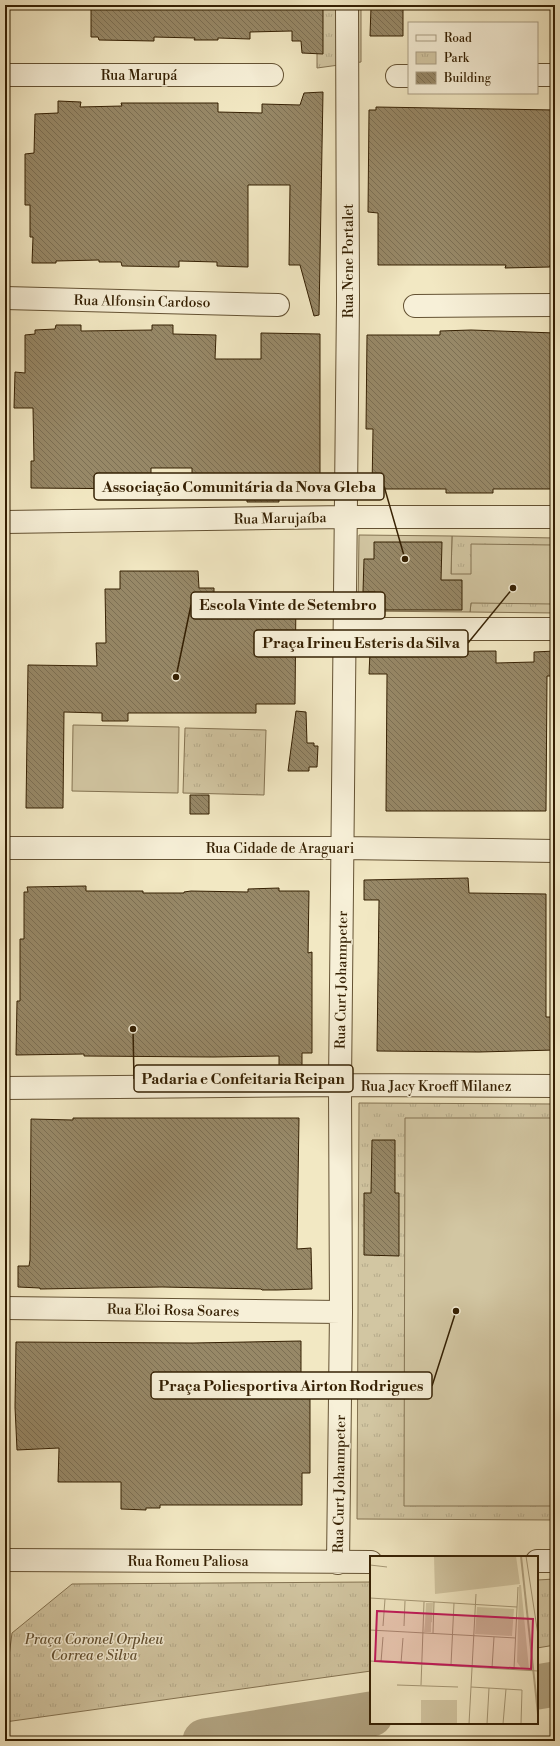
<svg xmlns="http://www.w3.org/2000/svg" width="560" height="1746" font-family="'Libre Bodoni',serif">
<defs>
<pattern id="park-tufts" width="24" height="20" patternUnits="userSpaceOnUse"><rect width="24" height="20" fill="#d2c6a2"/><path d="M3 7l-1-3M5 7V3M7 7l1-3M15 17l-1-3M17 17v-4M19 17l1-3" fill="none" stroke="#b5aa8a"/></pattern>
<pattern id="building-back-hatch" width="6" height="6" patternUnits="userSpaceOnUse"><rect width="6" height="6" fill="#978867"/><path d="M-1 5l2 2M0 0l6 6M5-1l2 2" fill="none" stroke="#7c6f53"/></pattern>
</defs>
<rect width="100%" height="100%" fill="#f2e8c3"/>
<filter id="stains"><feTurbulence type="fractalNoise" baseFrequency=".005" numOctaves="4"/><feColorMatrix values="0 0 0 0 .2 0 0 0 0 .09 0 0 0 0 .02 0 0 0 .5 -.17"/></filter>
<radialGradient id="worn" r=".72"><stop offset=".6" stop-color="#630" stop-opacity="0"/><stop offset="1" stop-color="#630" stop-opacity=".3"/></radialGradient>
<!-- park -->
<path fill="url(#park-tufts)" stroke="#847352" d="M317,5H361V62L317,68Z
M452,536L555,538V613L470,612L471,603L451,574Z
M185,728L266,730L264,795L183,793Z
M359,1103L555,1104V1520L357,1519Z
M555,1579V1645L537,1648V1580Z
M371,1582V1671L5,1722V1687L12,1633L72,1584Z"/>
<!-- pitch -->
<path fill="#d2c6a2" stroke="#847352" d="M359,535L452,536L451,574H471V544L553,545L552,604L471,603L470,612L358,611Z
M73,725L179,727L178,793L72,791Z
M405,1118H555V1506H404Z"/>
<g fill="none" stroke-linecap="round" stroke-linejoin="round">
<!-- river -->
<path stroke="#b2a482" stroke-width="45" d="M537,1687L555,1684
M205,1741L371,1714"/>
</g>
<!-- building -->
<path fill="url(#building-back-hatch)" stroke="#352003" d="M91,5H323V54L302,53L301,41H292V31L250,32V39L218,38V40H194L195,38L154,37V41L99,40L98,37H91Z
M403,6V36H370L371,7Z
M323,92L319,315L314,316L300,265H289L290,185H248V267L217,266V262L179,261V267L122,266L121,262H99V260L56,261V263H32L33,237H30V205H25V154L34,153L35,114L58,113V101L81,102L80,107L122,106L121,103H218V112L262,113V104L300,105L304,93Z
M376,107L555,110V265H550V267L505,268L506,265H378V213L368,212L369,110H376Z
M56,325H81V331L152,330V325H173V334L216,335L215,359H261V333L320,334V488H288V489H278L279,502H247V490H192V468H151V489L31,488V461H34L33,408H14L15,372L25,373V335L35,334V330L55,329Z
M471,330L555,333V489H493V493H446V489H372L373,429H366L367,335H440V331Z
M374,542H442L441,580H462V610H375V592H363L364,559H374Z
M120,571H198L199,588H214V593H296L295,704H256V713H128V721H102V713L64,712L63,808H26L28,665L97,666L96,643H106L105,589H120Z
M496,651V663L534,662V652L555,651V676H547L546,811H386L387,674H369L370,652Z
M296,711L306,712L307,743H314V746H318L317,767H309V771H288Z
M190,795H209V814H190Z
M468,878L469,893L546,894V1017H555V1050L479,1052L377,1051L379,900H364V880Z
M86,886V891H143V893H184V892L191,891L248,892V889L279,888V891H309L308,953L312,952V1053H302V1066H279V1056L213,1057L84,1056V1054L16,1055L17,1001H20V939H24V892H28L27,887Z
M73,1118H299L297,1249L311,1248L312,1289L277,1290H262L261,1289L162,1287L40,1289V1288L18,1287V1266H29L30,1260L31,1119L73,1120Z
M372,1140H395V1193H399V1256L364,1255V1193H371Z
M301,1341V1379H305V1392H310V1473H302V1505H160V1508H146V1510L121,1509V1482H58L59,1448L17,1450L15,1407L16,1342L193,1343Z"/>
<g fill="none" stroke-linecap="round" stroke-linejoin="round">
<!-- minor casing -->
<g stroke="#645233" stroke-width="24">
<path id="minor" d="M5,75H272
M537,75H555
M397,76H409
M5,298L278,305
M415,306L555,305
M5,522L347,517H555
M345,629H555
M5,848H343L555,851
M5,1088L340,1085L555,1086
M5,1308L341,1312
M5,1560L371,1562
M537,1561H555
M338,1563L341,1312L340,1085L348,301L347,5"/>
</g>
<!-- minor -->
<use href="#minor" stroke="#f7f0d8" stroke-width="22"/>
</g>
<g text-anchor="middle" stroke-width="3" stroke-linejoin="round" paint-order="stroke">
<!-- street labels -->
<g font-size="14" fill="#352003" stroke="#f7f0d8">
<text x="139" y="80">Rua Marupá</text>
<text transform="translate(348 261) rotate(-90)" y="5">Rua Nene Portalet</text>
<text transform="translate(142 301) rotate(1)" y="5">Rua Alfonsin Cardoso</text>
<text transform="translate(280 518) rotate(-1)" y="5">Rua Marujaíba</text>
<text x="280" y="853">Rua Cidade de Araguari</text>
<text transform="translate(341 980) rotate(-89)" y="5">Rua Curt Johannpeter</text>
<text x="436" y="1091">Rua Jacy Kroeff Milanez</text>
<text transform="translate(173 1310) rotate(1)" y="5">Rua Eloi Rosa Soares</text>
<text transform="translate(339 1484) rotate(-89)" y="5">Rua Curt Johannpeter</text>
<text x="188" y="1566">Rua Romeu Paliosa</text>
</g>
<!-- park labels -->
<g font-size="14" font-style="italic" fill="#645233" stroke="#f7f0d8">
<text x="94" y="1644">Praça Coronel Orpheu<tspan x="94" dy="16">Correa e Silva</tspan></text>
</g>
</g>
<!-- overview -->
<g transform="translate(370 1556)">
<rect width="168" height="168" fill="#f2e8c3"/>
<path d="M64,0H146L150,28L65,38Z" fill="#d2c6a2"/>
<path d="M149,29H151L159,113L151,112L147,106ZM56,47H63L62,66L58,68L55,67ZM107,51L144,53L142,80L105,78Z" fill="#d2c6a2"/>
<path d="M108,53L142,55L141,76L107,74ZM56,58L61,59V76H54L55,67H58L56,66ZM51,144H87V167H51Z" fill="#d2c6a2"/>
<path fill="none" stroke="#b2a482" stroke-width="2" d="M151,0L168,158"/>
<path fill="none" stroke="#a69876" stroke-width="1" d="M156,0L168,79M0,9L17,11M0,42L147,51M13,70L15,43M34,70L35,45M0,74L146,82M63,77L64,46M168,93V116M0,105L168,115M11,106L13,81M31,107L33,82M81,109L84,47M122,112L124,81M144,113L148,31M27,129L88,131M51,129L54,46M101,131L152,134L151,168M99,168L106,38M117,168L119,132M133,168L136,133"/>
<path fill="#c2185b" fill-opacity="0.15" stroke="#c2185b" stroke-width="2" d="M7,55L163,63L161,113L5,105Z"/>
<rect width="168" height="168" fill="none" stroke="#352003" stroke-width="2"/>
</g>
<!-- callouts -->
<path fill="none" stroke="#352003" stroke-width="1.5" d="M405 559L384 486M176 677L191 605M513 588L468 643M133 1029L134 1079M456 1311L432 1386"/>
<g fill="#352003" stroke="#f7f0d8" stroke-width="1.5">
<circle cx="405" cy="559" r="4"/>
<circle cx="176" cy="677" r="4"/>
<circle cx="513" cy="588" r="4"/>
<circle cx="133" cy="1029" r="4"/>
<circle cx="456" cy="1311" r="4"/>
</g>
<g fill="#f7f0d8" stroke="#352003" stroke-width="1.5">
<rect x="94" y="473" width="290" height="27" rx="4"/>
<rect x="191" y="592" width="194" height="27" rx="4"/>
<rect x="254" y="630" width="214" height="27" rx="4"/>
<rect x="134" y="1065" width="219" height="27" rx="4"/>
<rect x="151" y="1372" width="281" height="27" rx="4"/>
</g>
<g font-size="15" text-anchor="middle" font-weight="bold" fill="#352003">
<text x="239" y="492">Associação Comunitária da Nova Gleba</text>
<text x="288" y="610">Escola Vinte de Setembro</text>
<text x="361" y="648">Praça Irineu Esteris da Silva</text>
<text x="243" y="1084">Padaria e Confeitaria Reipan</text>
<text x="291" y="1391">Praça Poliesportiva Airton Rodrigues</text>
</g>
<!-- margin -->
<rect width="560" height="1746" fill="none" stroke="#f2e8c3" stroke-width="20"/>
<rect x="6" y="6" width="548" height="1734" fill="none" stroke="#352003" stroke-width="2"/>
<rect x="10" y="10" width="540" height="1726" fill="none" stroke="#352003"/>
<!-- legend -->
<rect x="408" y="22" width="130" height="72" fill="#f7f0d8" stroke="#a99d83"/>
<rect x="416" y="35" width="20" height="6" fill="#f7f0d8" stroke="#a99d83"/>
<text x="444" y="42" font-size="12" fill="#352003">Road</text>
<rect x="416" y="52" width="20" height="12" fill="url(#park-tufts)" stroke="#a99d83"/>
<text x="444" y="62" font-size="12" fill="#352003">Park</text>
<rect x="416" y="72" width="20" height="12" fill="url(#building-back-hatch)" stroke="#a99d83"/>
<text x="444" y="82" font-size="12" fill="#352003">Building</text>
<rect width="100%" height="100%" filter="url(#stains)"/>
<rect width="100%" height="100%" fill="url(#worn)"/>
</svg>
